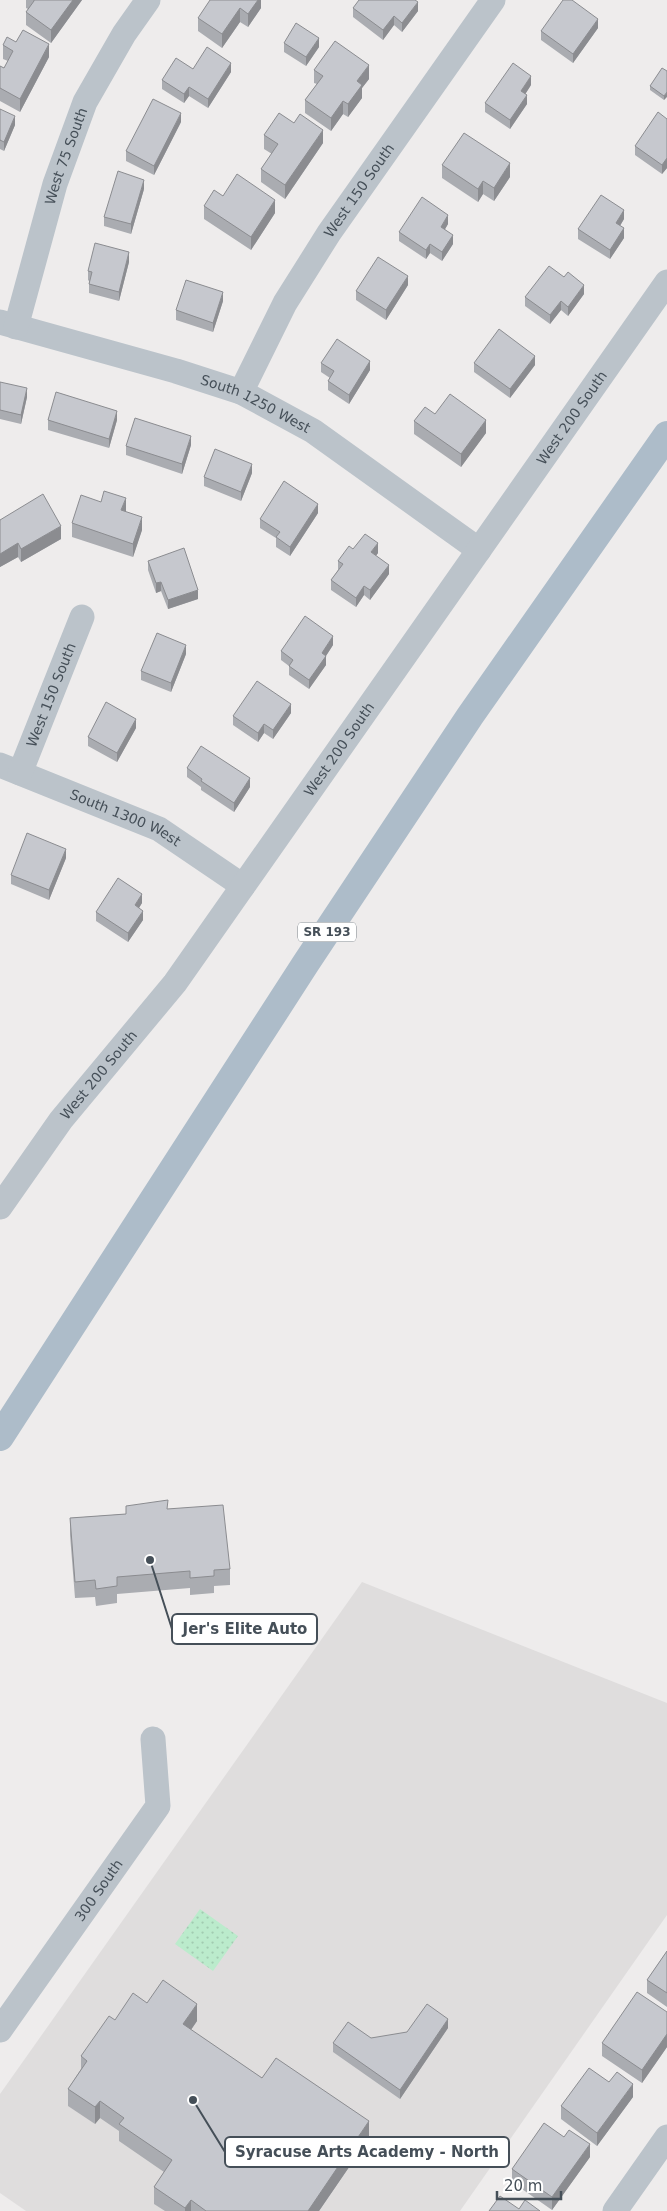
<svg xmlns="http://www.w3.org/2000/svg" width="667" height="2211" font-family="'DejaVu Sans',sans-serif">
<defs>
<pattern id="park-dots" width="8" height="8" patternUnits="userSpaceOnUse" patternTransform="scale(1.25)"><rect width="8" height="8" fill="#bbebcc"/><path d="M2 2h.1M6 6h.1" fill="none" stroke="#a2cbb1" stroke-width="1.8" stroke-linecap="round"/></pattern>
</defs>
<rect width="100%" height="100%" fill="#eeecec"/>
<!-- education -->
<path fill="#dfdddd" d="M362,1582L667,1703V1915L460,2211H26L0,2193V2094Z"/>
<!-- park -->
<path fill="url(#park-dots)" d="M200,1909L238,1936L213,1971L175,1944Z"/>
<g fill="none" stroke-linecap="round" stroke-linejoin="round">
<!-- minor -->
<g stroke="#bbc3ca" stroke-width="25">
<path id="s1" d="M0,322L176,371L241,392L313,431L479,550"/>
<path id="s2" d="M16,327L55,184L85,102L124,34L148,0"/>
<path id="s3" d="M241,392L285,303L329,233L493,0"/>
<path id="s4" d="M0,765L159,829L243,886"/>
<path id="s5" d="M20,773L82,617"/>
<path id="s6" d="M0,1207L61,1120L175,983L667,282"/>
<path id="s7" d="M0,2030L158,1806L153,1739"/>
<path d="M615,2211L667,2137"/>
</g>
<!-- primary -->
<path stroke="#adbcc9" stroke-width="28" d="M0,1437L306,963L470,716L667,435"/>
</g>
<!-- wall -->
<path fill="#aaacb1" d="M26,0H82L51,43L26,25V12L28,9L26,8Z
M261,0V8L248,27L240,22L222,48L198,31V18Z
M353,8L418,11L402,32L394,25L383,40L353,17Z
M598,28L573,63L541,40V31Z
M16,42L49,57L20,112L0,101V66L4,68L8,61L3,59V45Z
M284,43L319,47L306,66L284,52Z
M193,69L231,72L208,108L189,96L184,103L162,89V80Z
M314,70L369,79L362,88V98L348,117L343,114L331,131L305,113V100L317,84L314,83Z
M667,71L664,100L650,90V86Z
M531,85L525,94L527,104L510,129L485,112V103Z
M0,109L15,125L4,151L0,149V150Z
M667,119V168L662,174L635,155V146Z
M181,122L154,175L126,161V151Z
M264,135L323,143L285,199L261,182V169L272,154L264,149Z
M442,165L510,177L494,201L483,194L478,202L442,178Z
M144,189L131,234L104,226V217Z
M223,196L275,213L251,250L204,219V206Z
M624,219L620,226L624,238L610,259L578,239V229Z
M448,224L445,229L453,244L442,261L430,253L426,259L399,241V232Z
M129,262L119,301L89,293V281L88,280V271Z
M408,285L386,320L356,300V291Z
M584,294L568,316L561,310L550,324L525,306V297Z
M223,301L213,332L176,320V310Z
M321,363L370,370L349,404L328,390V381L330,378L321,372Z
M474,363L535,365L510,398L474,372Z
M0,382L27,397L21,424L0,419Z
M435,414L486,433L461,467L414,434V421Z
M48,420H117L109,448L48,430Z
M191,445L182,474L126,455V446Z
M252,473L241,501L204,486V477Z
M101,502L125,512L142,530L133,557L72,537V523Z
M318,513L290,556L276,547V538L260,528V519Z
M0,520L61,539L21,562L18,557L0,567Z
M353,549L378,553L376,556L389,574L370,600L364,595L356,607L331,590V580L338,570V561Z
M148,561L198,599L168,609L161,591L156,593L148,570Z
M333,645L326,656V665L309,689L289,675V666L281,660V651Z
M186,654L171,692L141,680V671Z
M291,713L273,739L264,733L258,742L233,725V716Z
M136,728L117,762L88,746V737Z
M187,768L250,787L234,812L201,790V787L187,777Z
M66,858L49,900L11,884V875Z
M142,903L139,908L143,920L128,942L96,921V912Z
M126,1506L168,1509L230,1569V1585L214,1586V1593L190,1595V1588L117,1594V1603L96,1606L95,1597L75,1598L70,1535V1518L126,1514Z
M667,1951V2007L647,1993V1980Z
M147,2003L197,2021L191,2030L262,2078L369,2138L319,2211H165L154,2204V2187L164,2172L119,2141V2131L100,2118L95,2124L68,2106V2089L81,2069V2056L115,2020Z
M667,2012V2047L642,2083L602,2056V2043Z
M448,2028L400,2099L333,2052V2043Z
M633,2097L597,2146L561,2119V2106Z
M590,2157L552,2210L512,2182V2169Z"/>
<!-- shaded-wall -->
<path fill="#8b8c90" d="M73,0H82L51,43V30Z
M258,0H261V8L248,27V14Z
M418,2V11L402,32V23Z
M240,8V22L222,48V34Z
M394,16V25L383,40V30Z
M598,19V28L573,63V54Z
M319,38V47L306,66V57Z
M49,44V57L20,112V99Z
M231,63V72L208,108V99Z
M369,65V79L362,88V98L348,117V104L357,81Z
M531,76V85L521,101V91Z
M189,87V96L184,103V94Z
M667,92V97L664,100V96Z
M527,95V104L510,129V120Z
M343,101V114L331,131V118Z
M181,113V122L154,175V166Z
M15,116V125L4,151V142Z
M323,130V143L285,199V185Z
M667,158V168L662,174V165Z
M510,163V177L494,201V188Z
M144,180V189L131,234V224Z
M483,181V194L478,202V189Z
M275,200V213L251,250V237Z
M624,210V219L616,232V223Z
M448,215V224L441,236V227Z
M624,228V238L610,259V250Z
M453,235V244L442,261V252Z
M430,244V253L426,259V250Z
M129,252V262L119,301V292Z
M408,276V285L386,320V310Z
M584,285V294L568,316V307Z
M223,292V301L213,332V323Z
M561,301V310L550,324V315Z
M535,356V365L510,398V389Z
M370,361V370L349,404V395Z
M27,388V397L21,424V415Z
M117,411V420L109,448V439Z
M486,420V433L461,467V454Z
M191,436V445L182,474V464Z
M252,464V473L241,501V492Z
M126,498V511L121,523V510Z
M318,504V513L290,556V547Z
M142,517V530L133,557V544Z
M61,526V539L21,562V549Z
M18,543V557L0,567V554Z
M378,543V553L371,562V552Z
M389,565V574L370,600V590Z
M161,582V591L156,593V583Z
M364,586V595L356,607V598Z
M198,590V599L168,609V600Z
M333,636V645L322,662V653Z
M186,645V654L171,692V683Z
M326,656V665L309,689V680Z
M291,704V713L273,739V730Z
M136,719V728L117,762V753Z
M264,724V733L258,742V733Z
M250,778V787L234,812V803Z
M66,849V858L49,900V890Z
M142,894V903L135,914V905Z
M143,911V920L128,942V933Z
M197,2004V2021L183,2041V2024Z
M448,2019V2028L400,2099V2090Z
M667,2034V2047L642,2083V2070Z
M633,2084V2097L597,2146V2133Z
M100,2101V2118L95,2124V2107Z
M369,2121V2138L319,2211H308Z
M590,2144V2157L552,2210V2197Z
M191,2200V2211H185V2208Z"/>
<!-- building -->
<path fill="#c6c8ce" stroke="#8b8c90" d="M34,0H73L51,30L26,12L34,1Z
M210,0H258L248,14L240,8L222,34L198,18Z
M359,0H415L418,2L402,23L394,16L383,30L353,8Z
M563,0H572L598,19L573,54L541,31Z
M296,23L319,38L306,57L284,43Z
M23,30L49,44L20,99L0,88V66L4,68L13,51L3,45L7,37L16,42Z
M335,41L369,65L357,81L362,85L348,104L343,101L331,118L305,100L323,76L314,70Z
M207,47L231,63L208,99L189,87L184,94L162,80L176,58L193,69Z
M513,63L531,76L521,91L527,95L510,120L485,103Z
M662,68L667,71V92L664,96L650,86Z
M153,99L181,113L154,166L126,151Z
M0,109L15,116L4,142L0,140V141Z
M658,112L667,119V158L662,165L635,146Z
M279,113L294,123L300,114L323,130L285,185L261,169L278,144L264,135Z
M464,133L510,163L494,188L483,181L478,189L442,165Z
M118,171L144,180L131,224L104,217Z
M237,174L275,200L251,237L204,206L214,190L223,196Z
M601,195L624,210L616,223L624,228L610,250L578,229Z
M422,197L448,215L441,227L453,235L442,252L430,244L426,250L399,232Z
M95,243L129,252L119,292L89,284L92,272L88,271Z
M378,257L408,276L386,310L356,291Z
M549,266L564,277L568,272L584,285L568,307L561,301L550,315L525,297Z
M186,280L223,292L213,323L176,310Z
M499,329L535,356L510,389L474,363Z
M337,339L370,361L349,395L328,381L334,371L321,363Z
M0,382L27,388L21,415L0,410Z
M56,392L117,411L109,439L48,420Z
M450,394L486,420L461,454L414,421L425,407L435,414Z
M135,418L191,436L182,464L126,446Z
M215,449L252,464L241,492L204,477Z
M284,481L318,504L290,547L276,537L280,532L260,519Z
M104,491L126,498L121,510L142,517L133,544L72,523L81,495L101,502Z
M43,494L61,526L21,549L18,543L0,554V520Z
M365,534L378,543L371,552L389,565L370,590L364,586L356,598L331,580L343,564L338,561L349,546L353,549Z
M184,548L198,590L168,600L161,582L156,583L148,561Z
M305,616L333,636L322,653L326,656L309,680L289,666L293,660L281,651Z
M157,633L186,645L171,683L141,671Z
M257,681L291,704L273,730L264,724L258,733L233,716Z
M106,702L136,719L117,753L88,737Z
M201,746L250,778L234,803L201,781L202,779L187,768Z
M27,833L66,849L49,890L11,875Z
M118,878L142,894L135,905L143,911L128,933L96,912Z
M168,1500L167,1509L223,1505L230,1569L214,1570V1576L190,1578V1571L117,1577V1586L96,1589L95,1580L75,1582L70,1518L126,1514V1506Z
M667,1951V1993L647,1980Z
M163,1980L197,2004L183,2024L262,2078L276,2058L369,2121L308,2211H206L191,2200L185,2208L154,2187L172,2160L119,2124L124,2118L100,2101L95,2107L68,2089L87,2061L81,2056L109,2016L115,2020L133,1993L147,2003Z
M637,1992L667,2012V2034L642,2070L602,2043Z
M427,2004L448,2019L400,2090L333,2043L348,2022L371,2038L407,2032Z
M589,2068L609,2082L617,2072L633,2084L597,2133L561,2106Z
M544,2123L564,2137L569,2130L590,2144L552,2197L512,2169Z
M500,2196L519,2209L525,2200L540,2211H489Z"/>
<g text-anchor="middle" stroke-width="4" stroke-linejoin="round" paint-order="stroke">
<!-- shield labels -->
<rect fill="#fff" stroke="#7d848a" stroke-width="1" x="298" y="922.5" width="58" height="19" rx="4"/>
<g font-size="12" font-weight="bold" fill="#454f58">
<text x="327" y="936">SR 193</text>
</g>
<!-- street labels -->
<g font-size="14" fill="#454f58" stroke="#fff">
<text dy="5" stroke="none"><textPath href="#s2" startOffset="178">West 75 South</textPath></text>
<text dy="5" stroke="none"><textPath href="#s3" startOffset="234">West 150 South</textPath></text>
<text dy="5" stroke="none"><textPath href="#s1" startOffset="269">South 1250 West</textPath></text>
<text dy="5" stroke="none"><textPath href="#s6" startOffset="975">West 200 South</textPath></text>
<text dy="5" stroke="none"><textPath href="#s5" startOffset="84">West 150 South</textPath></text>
<text dy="5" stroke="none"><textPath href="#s6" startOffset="570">West 200 South</textPath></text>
<text dy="5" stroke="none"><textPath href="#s4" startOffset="136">South 1300 West</textPath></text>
<text dy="5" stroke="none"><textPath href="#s6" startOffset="165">West 200 South</textPath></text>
<text dy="5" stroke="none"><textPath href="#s7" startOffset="171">300 South</textPath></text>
</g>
</g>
<!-- callouts -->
<path fill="none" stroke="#454f58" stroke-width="2" d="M150 1560L172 1629M193 2100L225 2152"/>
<g fill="#454f58" stroke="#fff" stroke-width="2">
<circle cx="150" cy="1560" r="5"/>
<circle cx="193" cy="2100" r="5"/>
</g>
<g fill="#fff" stroke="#454f58" stroke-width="2">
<rect x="172" y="1614" width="145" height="30" rx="5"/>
<rect x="225" y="2137" width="284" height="30" rx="5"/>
</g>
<g font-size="15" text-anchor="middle" font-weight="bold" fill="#454f58">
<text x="245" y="1634">Jer's Elite Auto</text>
<text x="367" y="2157">Syracuse Arts Academy - North</text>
</g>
<!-- scale -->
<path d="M497 2191v8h64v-8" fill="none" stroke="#454f58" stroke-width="2.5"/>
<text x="504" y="2191" font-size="15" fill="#454f58" stroke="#ffffff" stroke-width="4" paint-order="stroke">20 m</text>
</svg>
